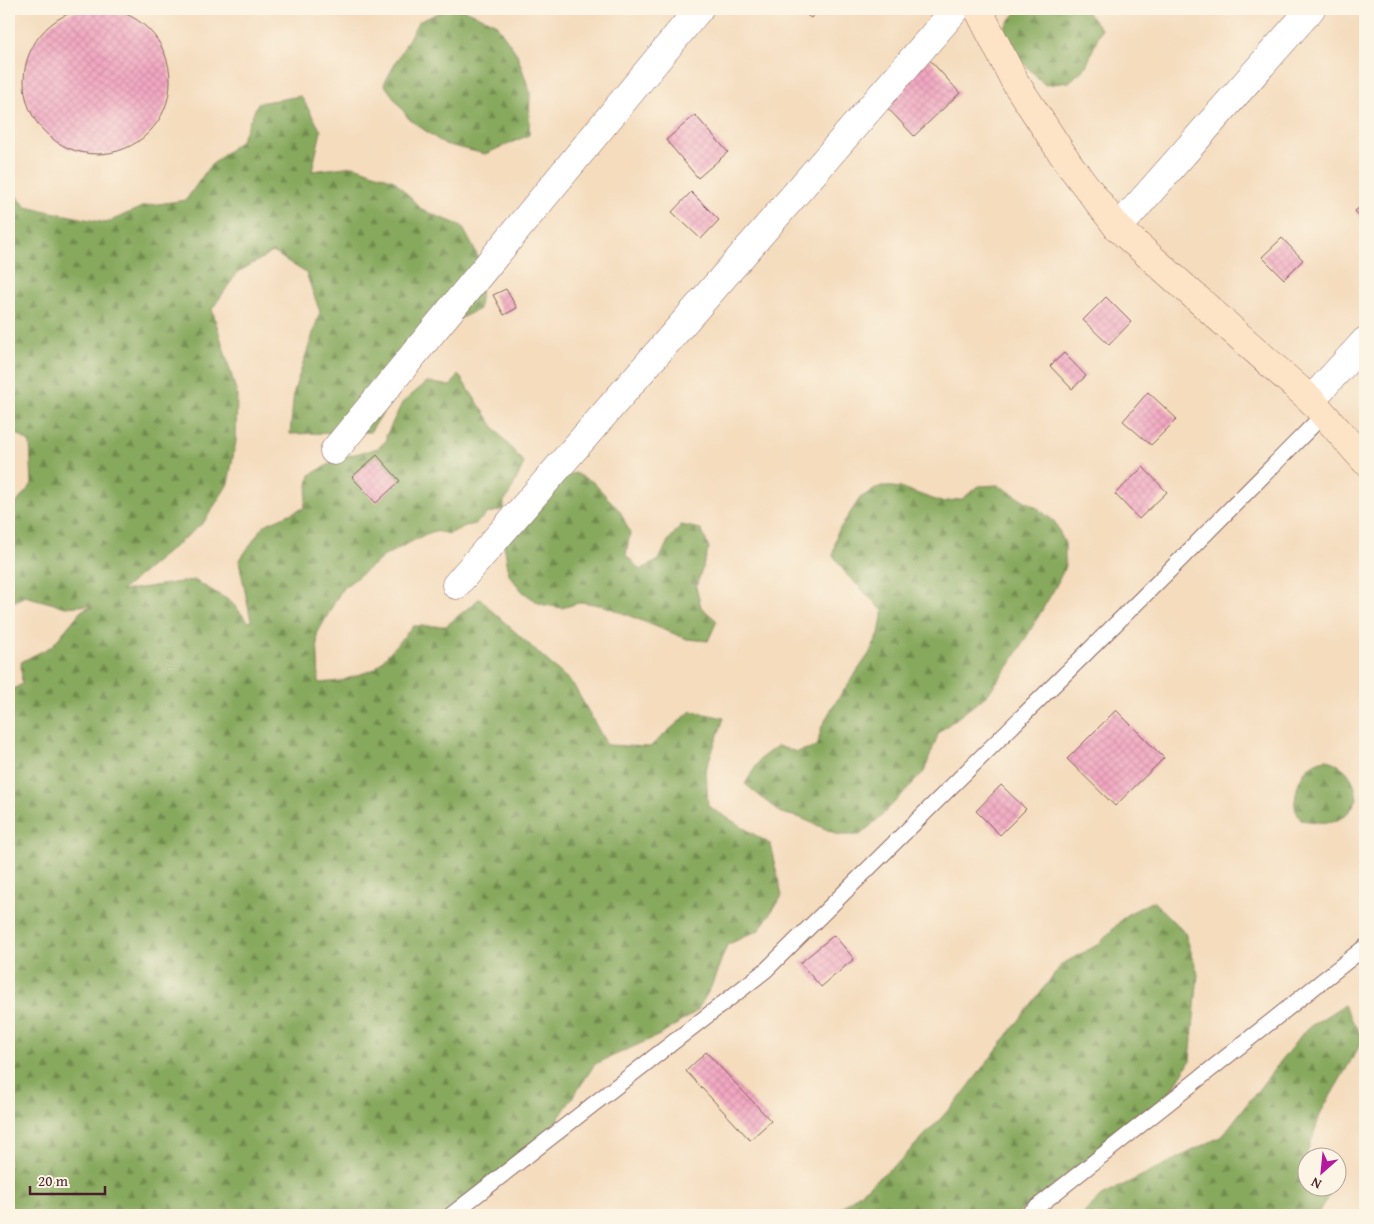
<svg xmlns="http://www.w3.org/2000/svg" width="1374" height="1224" font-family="'Gentium Book Plus',serif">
<defs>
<pattern id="forest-firs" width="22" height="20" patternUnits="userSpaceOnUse" patternTransform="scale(1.25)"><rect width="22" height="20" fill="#87a95d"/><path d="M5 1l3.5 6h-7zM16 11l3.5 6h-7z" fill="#70894d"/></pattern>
<pattern id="building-cross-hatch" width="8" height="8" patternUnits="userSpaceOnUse" patternTransform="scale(1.25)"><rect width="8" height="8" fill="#f1a7c1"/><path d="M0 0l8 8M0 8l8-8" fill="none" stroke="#d08fa6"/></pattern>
</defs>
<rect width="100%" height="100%" fill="#fcf5e5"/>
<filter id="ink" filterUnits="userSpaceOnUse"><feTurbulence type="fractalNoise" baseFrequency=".02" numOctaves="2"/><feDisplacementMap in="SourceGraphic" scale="10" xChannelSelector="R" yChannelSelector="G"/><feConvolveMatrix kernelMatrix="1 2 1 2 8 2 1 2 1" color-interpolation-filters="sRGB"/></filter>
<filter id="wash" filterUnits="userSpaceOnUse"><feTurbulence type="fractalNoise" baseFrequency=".0096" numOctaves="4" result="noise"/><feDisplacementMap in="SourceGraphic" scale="20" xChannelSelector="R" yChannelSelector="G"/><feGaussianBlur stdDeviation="1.12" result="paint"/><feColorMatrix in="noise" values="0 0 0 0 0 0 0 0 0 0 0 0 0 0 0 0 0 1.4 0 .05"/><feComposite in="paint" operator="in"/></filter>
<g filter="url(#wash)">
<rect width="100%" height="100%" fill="#f4dcbd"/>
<!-- forest -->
<path fill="url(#forest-firs)" stroke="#686444" d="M448,9H463L495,23L517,54L530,92L529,135L485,154L444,144L409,119L384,84L418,22Z
M1019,9H1081L1087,12L1101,29L1086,67L1069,82L1045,85L1011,51L1001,31Z
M301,96L321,131L312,171L354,166L394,180L422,210L462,226L483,266L479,309L441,328L370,432L290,434L294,391L320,312L306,273L273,252L238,272L212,309L237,394L236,441L228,484L204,522L121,591L194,580L230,601L249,622L251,621L239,561L264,525L304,508L310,475L340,458L378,448L386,441V436L402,403L427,382L451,386L458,374L499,434L524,463L508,497L504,501V509L487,514L475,524L465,526L449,534L435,531L426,534L386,555L342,589L317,634L319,683L341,681L375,669L413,626H446L480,598L492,611L573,684L607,745L650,747L691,711L724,718L706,769L708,806L770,844L782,896L759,930L727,945L711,987L697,1011L662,1034L595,1064L538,1149L451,1215H9V692L22,684L21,662L52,646L81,611L92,605L65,607L25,596L9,604V512L32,484L30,443L9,428V187L26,207L106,223L144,206L186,200L209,167L241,140L258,103Z
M575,473L593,482L620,511L630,533L626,555L640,570L659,560L668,541L681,525L701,529L709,548L696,587L701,607L717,621L708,641L687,639L605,606L582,602L562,608L540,604L523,592L509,575L504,543L555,480Z
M998,485L1037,508L1055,522L1065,544V567L1056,586L1013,660L987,695L939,732L924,772L878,819L860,835H839L801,818L781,813L745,784L761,758L777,746L797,752L817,746L822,726L833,706L869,654L879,634L883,611L847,575L833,555L837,533L860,498L881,486L902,488L941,502L962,499L979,486Z
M1327,759C1348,769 1354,776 1357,799C1343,826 1328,824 1301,820C1299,816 1295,811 1295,806C1294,802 1296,798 1296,794C1299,776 1308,761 1327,759Z
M1153,901L1185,933L1198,974L1190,1061L1167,1098L1016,1215H832L901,1160L959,1099L1062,964L1099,944L1126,915Z
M1344,1005L1363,1040L1321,1112L1307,1154L1310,1156H1306V1186L1335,1187L1317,1215H1082L1101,1196L1222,1136L1306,1029Z"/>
<g id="blocks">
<!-- building -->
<path fill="url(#building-cross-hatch)" d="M24 81a73 73 0 1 1 146 0a73 73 0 1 1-146 0Z
M798,9H818L811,18Z
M928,58L960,93L914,136L881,101Z
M695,115L728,152L698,178L666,140Z
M691,192L719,220L701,239L672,212Z
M1365,203V224L1355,211Z
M1282,238L1303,260L1284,279L1262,257Z
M506,289L517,308L504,315L493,295Z
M1106,297L1131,322L1109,345L1083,320Z
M1064,353L1086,376L1072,389L1050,366Z
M1148,392L1177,419L1151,445L1123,421Z
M377,455L400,481L376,503L352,477Z
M1143,467L1167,492L1139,519L1115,494Z
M1116,710L1164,758L1115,806L1067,759Z
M1001,785L1026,809L1000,835L976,811Z
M834,935L854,959L821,987L800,963Z
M706,1052L771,1121L750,1140L686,1071Z"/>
</g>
</g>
<g filter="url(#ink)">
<use href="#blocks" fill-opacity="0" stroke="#86615e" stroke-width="1"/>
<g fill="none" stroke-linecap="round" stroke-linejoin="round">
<!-- lane casing -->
<g stroke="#86615e" stroke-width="17">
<path id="lane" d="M451,1215L766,970L1165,575L1324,414
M1027,1215L1365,947"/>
</g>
<!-- street casing -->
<g stroke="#86615e" stroke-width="29">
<path id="street" d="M1118,228L1311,9
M1311,400L1365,341
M334,451L699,9
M456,585L956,9"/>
</g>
<!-- secondary casing -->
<g stroke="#86615e" stroke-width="29">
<path id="secondary" d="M978,9L1015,82L1069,164L1118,228L1311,400L1365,461"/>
</g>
<!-- lane -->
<use href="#lane" stroke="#fff" stroke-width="15"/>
<!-- street -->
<use href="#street" stroke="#fff" stroke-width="28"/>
<!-- secondary -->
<use href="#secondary" stroke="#fee4c6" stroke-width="28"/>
</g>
</g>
<!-- margin -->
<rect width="1374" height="1224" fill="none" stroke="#fcf5e5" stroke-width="30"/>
<!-- north arrow -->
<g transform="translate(1322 1172) rotate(207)"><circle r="24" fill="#fcf5e5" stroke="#b59f9b"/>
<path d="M0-4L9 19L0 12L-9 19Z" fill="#b5179e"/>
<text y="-8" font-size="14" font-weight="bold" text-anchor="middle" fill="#4a1f2b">N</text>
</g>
<!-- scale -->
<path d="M30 1186v8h75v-8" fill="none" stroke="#4a1f2b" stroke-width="2.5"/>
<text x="38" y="1186" font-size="15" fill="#4a1f2b" stroke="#fcf5e5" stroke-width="4" paint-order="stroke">20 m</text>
</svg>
